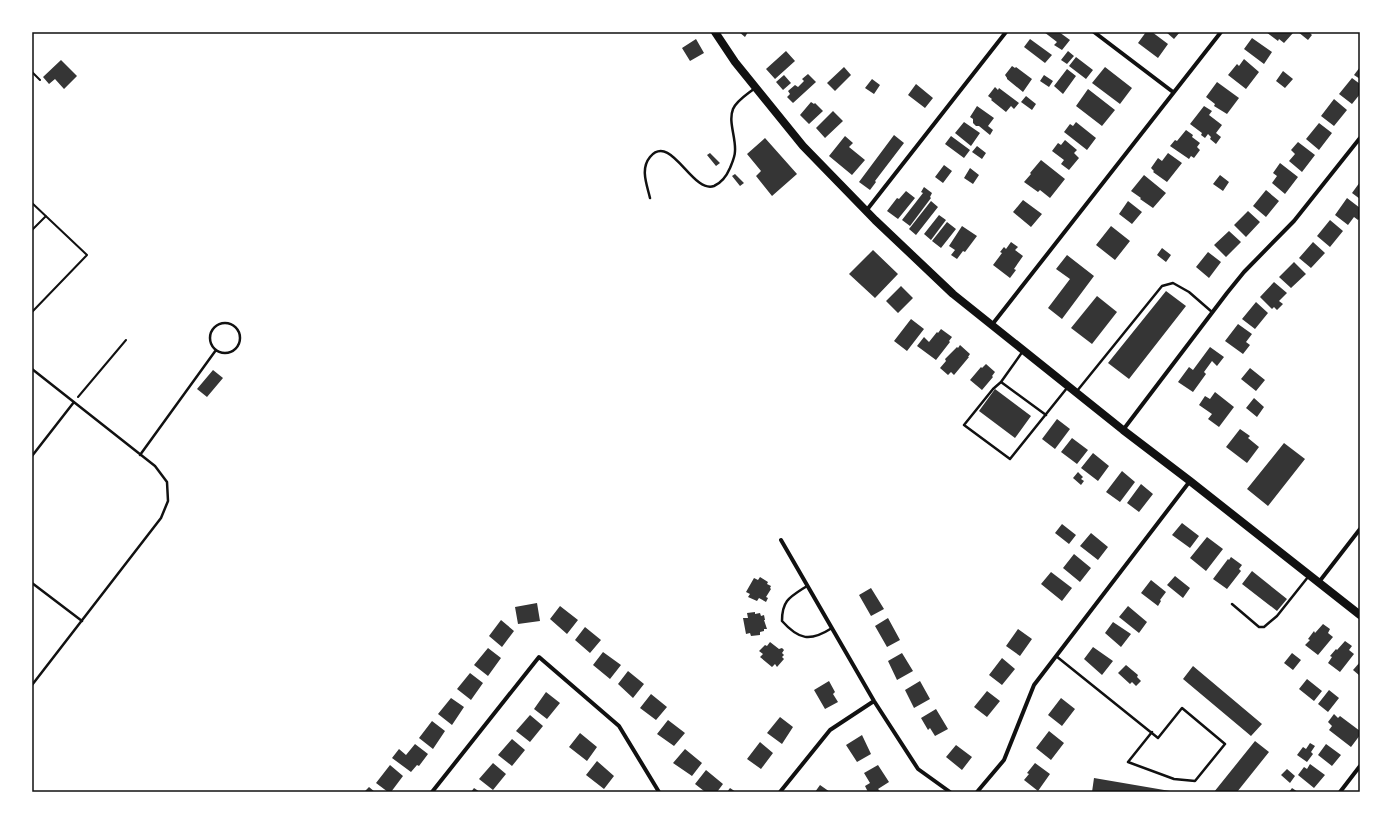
<svg xmlns="http://www.w3.org/2000/svg" width="1392" height="824" font-family="'Roboto Condensed',sans-serif">
<rect width="100%" height="100%" fill="#fff"/>
<!-- building -->
<path fill="#353535" d="M739,32H748L745,37Z
M1044,32H1059L1070,40L1062,50L1054,45L1057,42Z
M1146,32H1152L1168,44L1158,58L1138,43Z
M1166,32H1180L1174,39Z
M1266,32H1292L1293,33L1284,43L1279,39L1278,41Z
M1298,32H1309L1312,35L1308,40Z
M1252,38L1272,52L1264,64L1244,49Z
M696,39L704,53L690,61L682,48Z
M1030,39L1052,55L1045,63L1024,47Z
M786,51L795,61L775,79L766,69Z
M1068,51L1074,56L1067,64L1061,60Z
M1076,57L1093,70L1086,79L1069,66Z
M1244,59L1259,72L1246,89L1228,75L1237,64L1239,66Z
M61,60L77,76L64,89L55,79L49,84L43,77Z
M1012,66L1015,68L1016,67L1032,79L1023,92L1007,79V78L1005,75Z
M844,67L851,75L835,91L827,83Z
M1105,67L1132,88L1120,104L1092,83Z
M1360,67V79L1354,75Z
M1067,69L1076,76L1063,94L1054,86Z
M1283,71L1293,79L1285,88L1276,81Z
M808,74L816,82L793,103L787,97L790,94L788,91L795,85L798,87L804,81L802,79Z
M784,75L791,83L783,90L776,82Z
M1044,75L1053,81L1049,87L1040,81Z
M1352,78L1360,84V94L1352,104L1339,94Z
M872,79L880,85L874,94L865,88Z
M1217,82L1239,98L1227,114L1214,106L1215,104L1206,97Z
M916,84L933,98L925,108L908,95Z
M995,87L998,90L999,88L1019,103L1014,109L1011,106L1006,112L991,100L992,99L988,96Z
M1088,89L1115,110L1102,126L1076,106Z
M1026,96L1036,104L1032,110L1021,102Z
M1334,99L1347,110L1334,126L1321,116Z
M811,102L814,104L815,103L823,111L809,124L800,115Z
M977,106L994,118L988,126L993,130L990,135L979,126H976L973,123V119L970,117Z
M1204,106L1212,111L1209,115L1222,125L1216,133L1221,137L1216,144L1210,139L1211,137L1208,134L1205,138L1201,135L1202,133L1190,124Z
M833,111L843,121L825,138L816,128Z
M964,122L980,133L971,146L955,133Z
M1076,122L1096,138L1087,150L1064,132L1070,124L1073,126Z
M1319,123L1332,133L1319,150L1306,139Z
M1186,130L1193,135L1192,137L1200,143L1197,147L1200,150L1194,158L1191,156L1189,159L1170,146L1175,140L1177,141Z
M894,135L904,143L875,181L876,182L870,190L859,182Z
M845,136L853,143L849,147L865,160L852,175L829,156Z
M951,136L970,150L964,158L945,144Z
M765,138L797,174L772,196L756,176L761,171L747,154Z
M1065,140L1077,150L1074,153L1079,158L1069,170L1061,164L1064,160L1052,151L1058,143L1061,145Z
M1298,142L1315,155L1302,172L1289,161L1295,154L1291,150Z
M977,146L986,153L982,159L972,152Z
M710,153L720,163L716,166L707,155Z
M1168,153L1182,163L1167,182L1153,172L1154,171L1151,168L1158,158L1162,161Z
M1041,160L1065,179L1050,198L1040,190L1038,192L1024,182L1031,174L1030,173Z
M1280,163L1298,177L1285,194L1272,183L1277,176L1273,173Z
M944,165L952,171L943,183L935,177Z
M970,168L979,175L973,184L964,178Z
M735,174L744,183L740,186L732,176Z
M1144,175L1166,193L1153,208L1140,199L1141,198L1131,191Z
M1220,175L1229,182L1223,191L1213,184Z
M1360,182V199L1352,193Z
M924,187L932,193L930,197L931,198L910,226L902,220L923,193L921,192Z
M1266,190L1279,201L1266,217L1253,206Z
M906,191L915,198L898,219L887,211L897,198L899,199Z
M1347,198L1360,208V218L1358,220L1354,217L1348,225L1335,215Z
M1023,200L1042,214L1031,227L1013,212Z
M931,201L938,207L916,235L909,229Z
M1128,201L1142,212L1132,224L1119,214Z
M1248,211L1260,222L1246,237L1234,225Z
M939,215L946,220L931,240L924,234Z
M1330,220L1343,231L1330,247L1317,236Z
M947,222L956,229L941,248L932,241Z
M962,226L977,236L965,252L963,251L957,259L951,255L955,250L949,246Z
M1111,226L1130,241L1115,260L1096,245Z
M1229,231L1241,242L1226,257L1214,245Z
M1011,242L1018,247L1015,250L1023,256L1014,269L1016,270L1010,278L993,265L1002,253L1000,252L1004,247L1006,249Z
M1313,242L1325,253L1311,268L1299,258Z
M1162,248L1171,255L1166,262L1157,255Z
M873,250L898,274L875,298L849,274Z
M1208,252L1221,262L1209,278L1196,267Z
M1067,255L1094,276L1062,319L1048,308L1070,279L1056,269Z
M1294,262L1306,274L1291,288L1279,277Z
M1274,282L1287,293L1279,301L1283,304L1277,310L1274,307L1272,309L1260,297Z
M901,286L913,298L898,313L886,301Z
M1166,291L1186,306L1129,379L1108,363Z
M1097,296L1117,312L1092,344L1071,328Z
M1256,302L1268,313L1255,329L1242,319Z
M911,319L924,329L907,351L894,341Z
M1238,324L1252,334L1246,342L1250,345L1243,354L1225,341Z
M941,329L952,337L949,341L950,342L936,360L917,346L924,337L929,342L937,332L938,333Z
M960,345L970,354L968,357H969L954,375L951,372L948,375L940,368L946,361L945,359L957,347L958,348Z
M1210,347L1224,357L1217,366L1212,361L1204,372L1206,374L1193,392L1178,382L1189,367L1193,370Z
M986,364L995,372L992,376L993,377L982,390L970,380L981,367L982,368Z
M1250,368L1265,380L1256,391L1241,379Z
M213,370L223,378L207,397L197,389Z
M995,389L1031,416L1015,438L979,411Z
M1215,392L1234,407L1219,427L1208,419L1212,414L1199,405L1205,396L1210,399Z
M1254,398L1264,407L1257,417L1246,408Z
M1057,419L1070,429L1055,449L1042,439Z
M1240,429L1250,436L1248,438L1259,447L1247,463L1226,447Z
M1072,438L1088,450L1077,464L1061,452Z
M1284,443L1305,459L1268,506L1247,489Z
M1093,453L1109,466L1098,481L1081,468Z
M1122,471L1135,482L1120,502L1106,492Z
M1078,472L1083,477L1081,479L1084,481L1081,485L1073,478Z
M1141,484L1153,494L1139,512L1127,503Z
M1182,523L1199,536L1190,548L1172,535Z
M1062,524L1076,535L1069,544L1055,533Z
M1091,533L1108,547L1098,560L1080,546Z
M1207,537L1223,549L1206,571L1190,558Z
M1074,554L1091,568L1080,582L1063,568Z
M1231,557L1242,565L1239,569L1241,571L1227,589L1213,579L1228,559L1229,560Z
M1252,571L1287,599L1277,611L1242,584Z
M1051,572L1072,588L1062,601L1041,584Z
M1175,576L1190,588L1183,598L1167,585Z
M760,577L768,582L767,584L771,586L770,588L771,589L766,597L768,598L766,602L759,598L757,601L748,597L750,594L746,592L754,578L758,580Z
M1151,580L1166,592L1160,600L1161,601L1158,606L1141,593Z
M871,588L884,609L871,616L859,595Z
M537,603L540,621L518,624L515,607Z
M560,606L578,620L567,634L550,619Z
M1128,606L1147,622L1139,633L1119,617Z
M755,612V614L760,613L761,616L764,615L765,620H764L767,629H764V631L760,632V635L751,636L750,633L746,634L743,618H748L747,613Z
M888,618L900,640L887,647L875,626Z
M501,620L514,631L502,647L489,636Z
M1113,622L1131,634L1121,647L1105,633Z
M1323,624L1330,629L1328,633L1333,637L1318,655L1305,645L1310,640L1308,639L1314,631L1315,633Z
M585,627L601,640L590,653L575,640Z
M1018,629L1032,639L1020,656L1006,646Z
M1345,641L1352,646L1349,650L1354,654L1340,672L1328,663L1332,657L1330,656L1336,649L1337,650Z
M770,642L779,649L782,648L784,650L782,653L784,655L782,657L784,659L777,667L775,664L772,667L760,657L763,654L759,651L765,645L767,646Z
M1093,647L1113,661L1102,675L1084,659Z
M488,648L501,658L488,676L474,665Z
M603,652L621,665L610,679L593,665Z
M902,653L913,671L897,680L888,661Z
M1292,653L1301,660L1293,670L1284,663Z
M1002,658L1015,669L1002,685L989,675Z
M1360,662V676L1353,670Z
M1126,665L1138,675L1137,677L1141,681L1136,686L1132,682L1130,684L1118,673Z
M1193,666L1262,724L1251,736L1183,679Z
M628,671L644,684L633,698L618,684Z
M470,673L483,683L471,700L457,689Z
M1307,679L1322,691L1314,701L1299,689Z
M829,681L835,692L833,694L838,702L825,709L814,690Z
M920,681L930,699L914,708L905,690Z
M1329,690L1339,698L1328,712L1318,704Z
M987,691L1000,701L987,717L974,707Z
M546,692L560,703L547,719L534,709Z
M651,694L667,707L656,720L640,708Z
M451,698L464,707L452,725L438,714Z
M1061,698L1075,709L1062,726L1048,715Z
M936,709L948,729L935,736L930,728L928,730L921,718Z
M1334,714L1338,718L1340,716L1360,731V735L1351,747L1329,730L1332,726L1328,722Z
M530,715L543,726L530,742L516,731Z
M780,717L793,727L782,744L767,733Z
M668,720L685,733L674,746L657,734Z
M432,721L445,731L433,749L419,738Z
M1049,731L1064,743L1051,760L1036,748Z
M580,733L597,747L587,761L569,747Z
M862,735L871,754L857,762L846,745Z
M512,739L525,750L512,766L498,755Z
M1255,741L1269,752L1237,792H1214Z
M760,742L773,753L761,769L747,759Z
M1310,743L1315,746L1311,752L1313,754L1307,762L1297,755L1303,747L1306,749Z
M415,744L428,754L419,766L417,765L411,772L392,758L399,749L406,755Z
M1326,744L1341,755L1332,766L1318,755Z
M956,745L972,757L962,770L946,757Z
M685,749L702,763L692,776L673,763Z
M597,761L614,776L604,789L586,775Z
M493,763L506,774L493,790L479,779Z
M1035,763L1050,774L1038,791L1024,780L1029,774L1027,773Z
M1310,764L1325,775L1314,788L1298,775L1304,767L1307,769Z
M390,765L403,776L391,792H388L376,783Z
M878,765L889,782L878,789L880,791L878,792H868L865,786L870,783L864,773Z
M1287,769L1295,776L1290,783L1281,775Z
M706,770L723,784L717,792L704,791L695,784Z
M1094,778L1170,791V792H1092Z
M820,785L830,792H815Z
M369,787L375,792H364Z
M474,788L480,792H471Z
M730,788L736,792H727Z
M1292,788L1298,792H1289Z"/>
<g fill="none" stroke-linecap="round" stroke-linejoin="round">
<!-- path -->
<path stroke="#111" stroke-width="2" d="M32,72L40,80
M32,203L87,255L32,312
M32,230L46,216
M78,397L126,340"/>
<!-- service -->
<path stroke="#111" stroke-width="2.5" d="M650,198C647,185 640,169 650,157C671,132 692,194 714,186C721,183 727,175 730,168C732,163 735,157 735,151C736,137 728,122 733,109C737,100 748,94 755,88
M210 338a15 15 0 1 1 30 0a15 15 0 1 1-30 0Z
M1023,351L1001,382L1046,415
M32,369L155,466L167,482L168,501L161,518L32,685
M1001,382L993,389L964,425L1010,459L1067,388
M1077,391L1162,286L1173,283L1189,292L1212,312
M140,455L216,350
M32,456L74,402
M32,583L82,621
M807,586C790,597 782,600 782,621C799,640 810,642 832,628
M1232,604L1259,627H1264L1277,616L1308,577
M1056,656L1158,738L1182,708L1225,744L1195,781L1174,779L1128,762L1152,732"/>
<!-- minor -->
<path stroke="#111" stroke-width="4" d="M1094,32L1173,92
M866,211L1006,32
M991,326L1221,32
M1123,430L1227,293L1244,272L1294,221L1360,138
M781,540L874,701L918,769L950,792
M1319,582L1360,529
M432,792L539,657L619,726L659,792
M780,792L830,730L874,701
M977,792L1004,760L1034,685L1190,481
M1340,792L1360,766"/>
<!-- secondary -->
<path stroke="#111" stroke-width="8" d="M715,32L735,62L803,146L875,220L953,294L1123,430L1190,481L1360,615"/>
</g>
<!-- border -->
<rect width="1392" height="824" fill="none" stroke="#ffffff" stroke-width="66"/>
<rect x="33" y="33" width="1326" height="758" fill="none" stroke="#111" stroke-width="1.5"/>
</svg>
